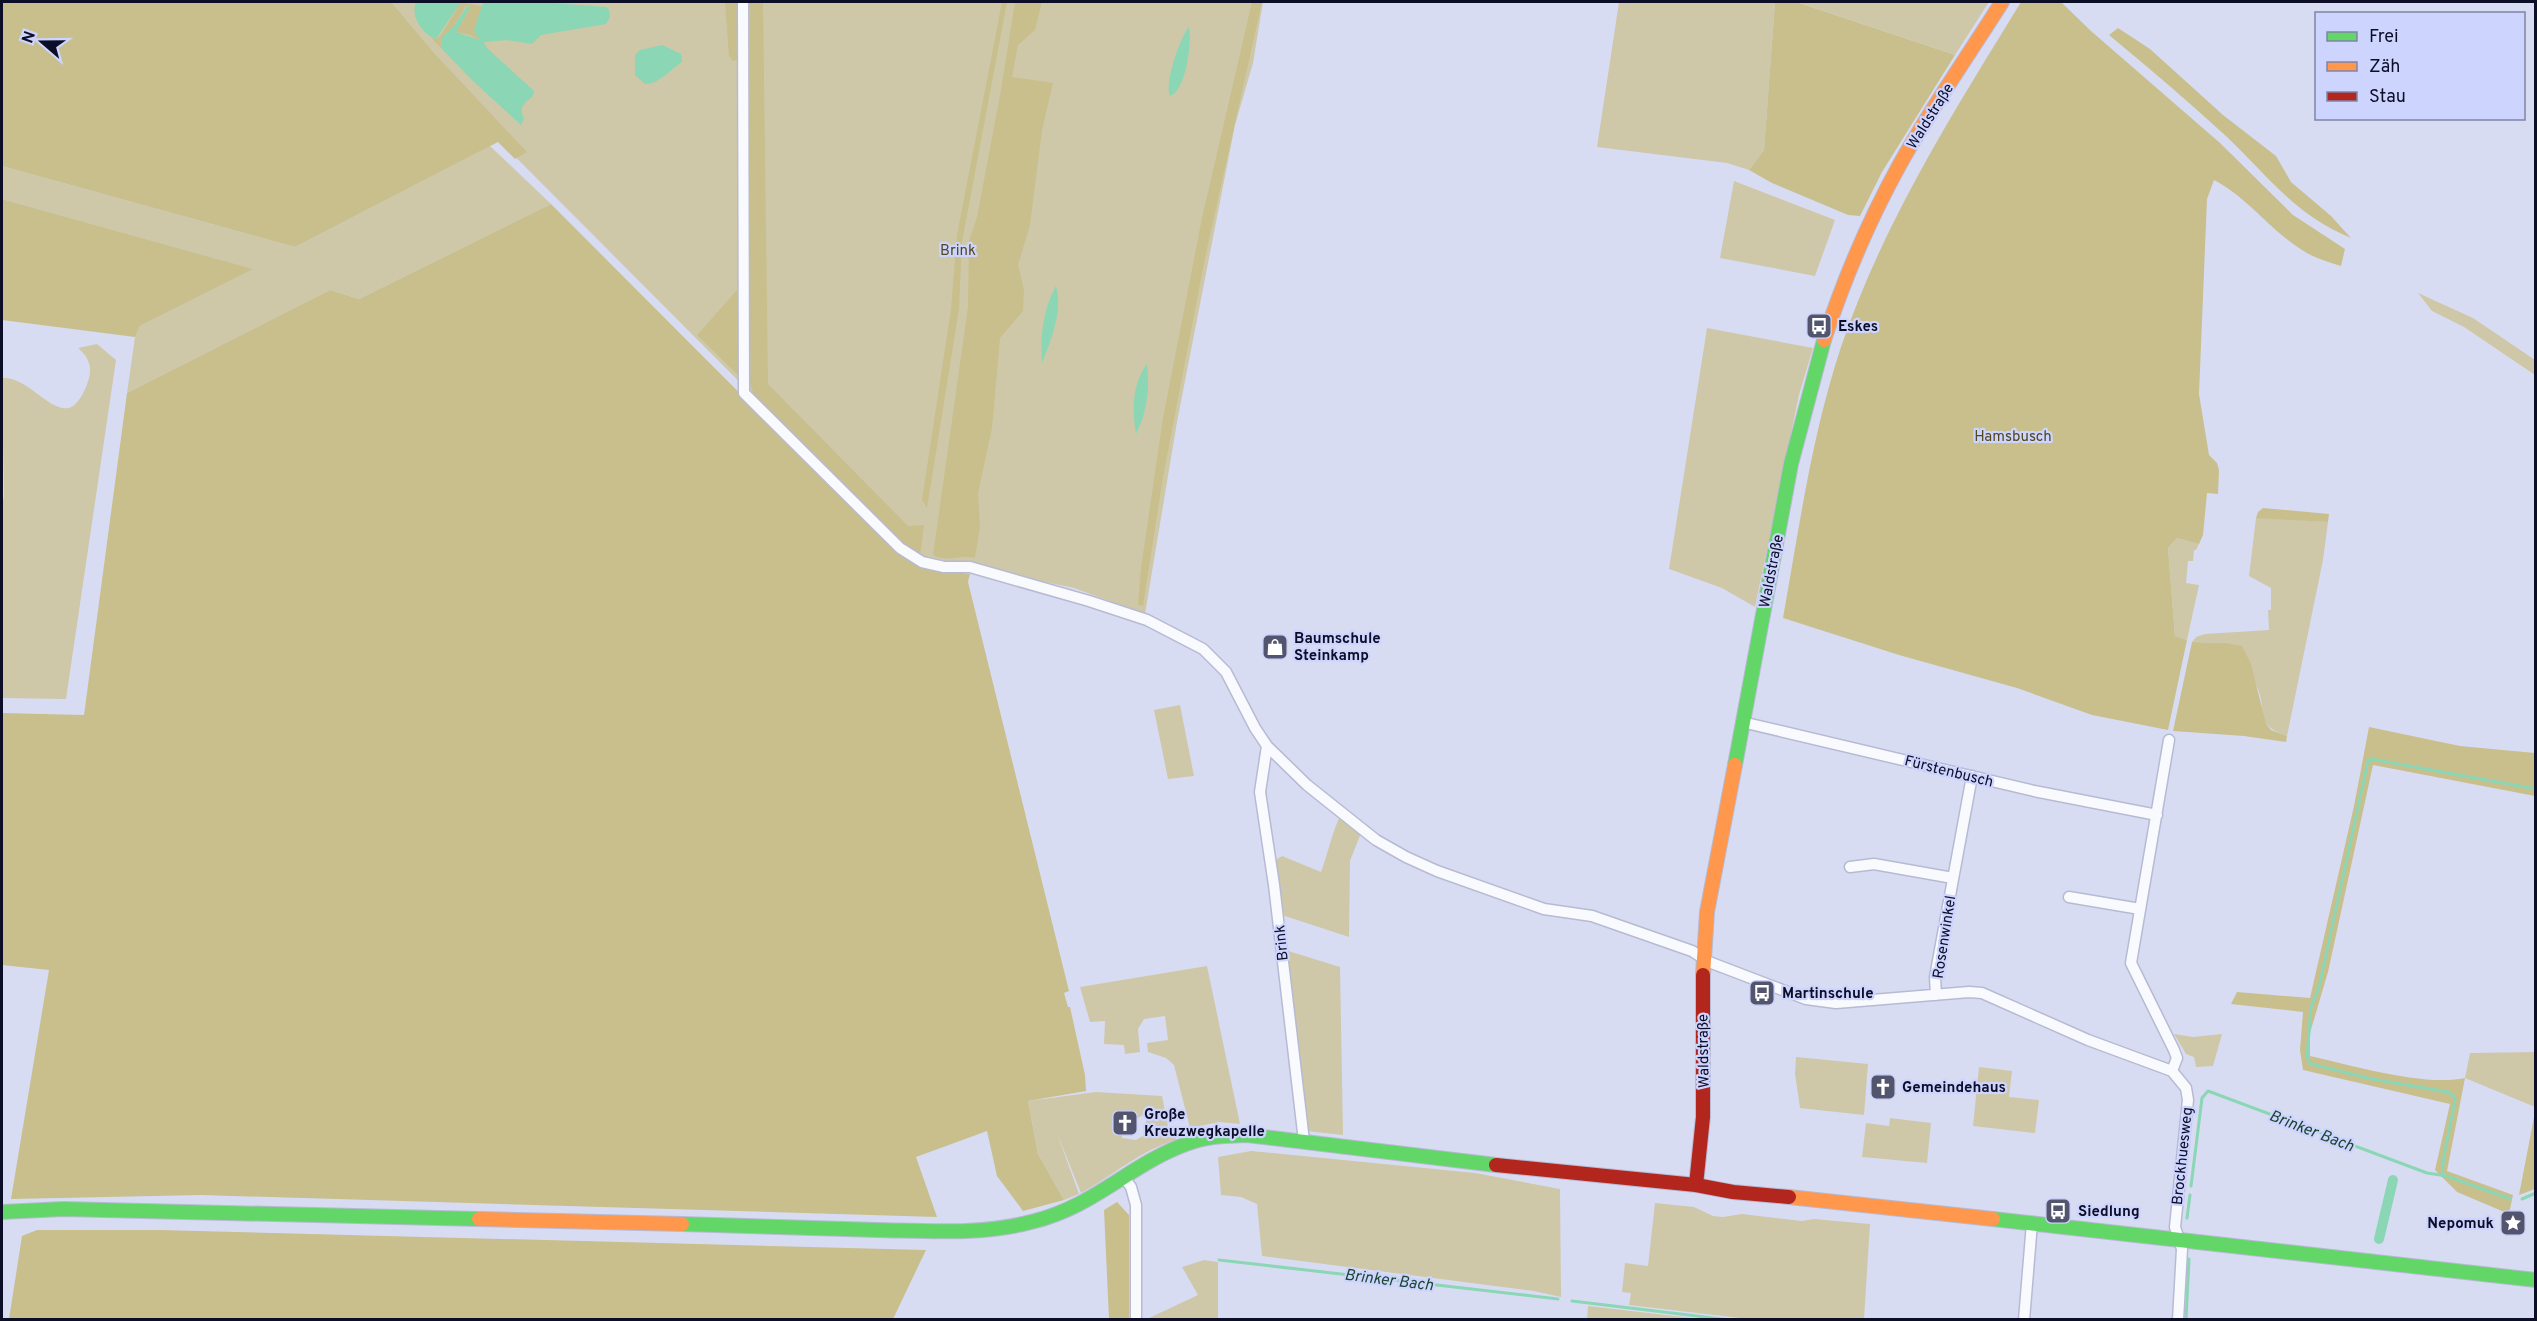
<svg xmlns="http://www.w3.org/2000/svg" width="2537" height="1321" font-family="Overpass,sans-serif">
<rect width="100%" height="100%" fill="#d8dcf3"/>
<!-- green -->
<path fill="#cec8a8" d="M361,2H1263L1253,63L1235,125L1177,422L1145,614L1074,588L934,559L915,558Z
M1619,2H1775L1764,150L1749,170L1727,163L1597,147Z
M1796,2H1989L1955,55Z
M490,146L551,204L359,299L330,290L127,393L135,337L140,326L252,269L2,199V166L295,247Z
M1734,181L1835,220L1815,276L1720,258Z
M2418,293L2473,318L2535,360V375L2464,327L2432,311Z
M1707,328L1813,348L1799,395L1755,607L1722,588L1669,569Z
M97,344L116,360L66,699L2,698V506L4,496L2,378C27,376 49,412 69,408C81,405 91,379 90,368C89,359 84,353 78,348Z
M2259,517L2328,522L2323,560L2287,736C2253,723 2268,717 2258,689C2252,673 2236,657 2226,643L2192,642L2196,637L2205,634L2269,630L2268,610H2271V588L2249,576L2256,518Z
M2177,538L2199,544L2196,550H2194L2193,561H2188L2186,583L2199,585L2187,640L2175,636L2168,548Z
M1180,705L1194,776L1168,779L1154,710Z
M1340,816L1361,833L1350,861L1349,937L1282,915L1276,860L1282,856L1321,872C1328,853 1331,836 1340,816Z
M1285,950L1340,967L1343,1135L1307,1131Z
M1207,966L1240,1124L1219,1122L1190,1128L1174,1065L1166,1058L1148,1052L1147,1043L1168,1040L1165,1016L1144,1019L1138,1029L1140,1052L1125,1054L1124,1045L1104,1044L1105,1021L1090,1022L1080,987Z
M2174,1034L2193,1037L2222,1034L2213,1066L2196,1067L2194,1057L2186,1054Z
M2535,1052V1107L2465,1078L2470,1053Z
M1796,1057L1868,1064L1864,1115L1800,1108L1795,1074Z
M1979,1067L2012,1071L2009,1097L2039,1100L2035,1133L1973,1126Z
M1096,1092L1162,1096L1168,1126H1146V1120L1148,1117L1145,1114L1134,1120L1129,1111H1122L1116,1119V1126L1122,1132V1138L1136,1140L1151,1131H1176V1140C1141,1150 1112,1176 1081,1193L1057,1133L1079,1194L1064,1200L1038,1154L1028,1101Z
M1890,1118L1931,1123L1927,1163L1862,1157L1866,1123L1889,1126Z
M1251,1151L1475,1173L1560,1189L1561,1297L1534,1291L1262,1256L1257,1204L1241,1197L1221,1195L1218,1157Z
M1655,1203L1694,1207L1713,1216L1723,1217L1742,1214L1802,1221L1814,1219L1870,1224L1864,1319H1748L1629,1305L1631,1293L1622,1292L1625,1263L1648,1266Z
M1204,1260L1218,1262V1319H1147L1198,1295L1182,1267Z
M1588,1306L1700,1319H1587Z"/>
<!-- forest -->
<path fill="#c8bf8d" d="M2,2H391L433,52L527,152L515,159L498,142L295,247L2,166Z
M461,2L481,6L482,9L474,31L480,40L470,35L456,32L470,8L469,5L466,6L454,26L442,37L441,48L431,38L436,39L441,35Z
M725,2H739L738,60L733,61L729,56Z
M750,2H763L768,384L908,526L924,525L920,556L904,547L754,396L748,376Z
M1002,2H1007L962,242L959,309L927,508L922,500L951,309L957,235Z
M1015,2H1042L1035,30L1018,45L1012,77L1053,83L1042,130L1030,225L1018,265L1024,290L1023,311L1000,338L992,428L978,493L980,527L975,558C958,554 950,563 933,555L968,307L969,241L977,217L1001,90Z
M1252,2H1262L1205,258L1163,477L1143,606L1138,605L1141,568L1163,418L1202,218Z
M1775,2H1796L1955,55L1882,172L1860,216L1848,215L1772,183L1749,170L1764,150Z
M2021,2H2061L2091,31L2220,143L2293,215L2345,249L2341,266C2328,262 2314,258 2302,250C2270,230 2247,197 2214,180L2207,199L2199,394L2209,455L2217,463L2219,470L2218,494L2207,493L2203,535L2199,544L2177,538L2168,548L2175,636L2187,640L2168,730L2092,715L2017,688L1899,655L1783,618C1799,528 1812,434 1841,347C1883,223 1953,113 2021,2Z
M2118,28L2150,49L2223,115L2276,156L2291,182L2331,216L2351,238C2294,214 2270,178 2227,137C2189,102 2149,68 2109,35Z
M2,199L253,269L140,326L135,337L2,320Z
M551,204L902,556L929,569L970,574L968,582L1069,991L1064,993L1068,1007H1070L1085,1075L1086,1091L1028,1101L1038,1154L1064,1200L1023,1211L997,1176L987,1131L916,1157L937,1217L201,1195L11,1199L49,970L2,965V713L84,715L127,393L330,290L359,299Z
M738,289V375L697,335Z
M2263,508L2329,514L2328,522L2256,518L2258,512Z
M2192,642L2226,643L2242,646L2251,664L2266,724L2271,730L2287,736L2286,742L2244,736L2173,731Z
M2369,727L2460,746L2535,753V796L2373,765L2328,972L2310,1033V1056C2351,1065 2425,1087 2465,1078L2447,1171L2513,1195L2509,1214L2457,1192L2435,1170L2450,1104L2303,1070L2300,1050L2303,1012L2231,1004L2237,992L2310,998L2354,806Z
M2535,1112V1189L2519,1195Z
M1117,1202L1129,1215V1319H1109L1104,1210Z
M37,1230H159L926,1250L893,1319H9L22,1236Z"/>
<!-- water -->
<path fill="#8bd6b5" d="M416,2H461L436,39C422,35 410,15 416,2Z
M483,2H540L606,7L609,10L610,17L606,24L541,35L532,44L507,40L484,42L487,48L534,91L533,96C524,104 518,106 524,119L521,125L473,81L441,48L442,37L454,26L468,5L470,8L456,32L480,40L474,31Z
M1189,27C1192,43 1186,90 1170,96C1164,84 1180,37 1189,27Z
M662,45L681,54L682,62C671,69 658,85 645,84L635,75V55L640,50Z
M1056,286C1063,311 1051,340 1042,363C1040,337 1043,309 1056,286Z
M1147,364C1150,389 1147,412 1136,434C1132,410 1132,384 1147,364Z"/>
<g fill="none" stroke-linecap="round" stroke-linejoin="round">
<!-- stream -->
<path stroke="#8bd6b5" stroke-width="3" d="M2442,1175L2444,1155L2454,1106L2455,1098L2448,1092L2372,1079L2311,1064L2307,1058L2311,1007L2319,987L2368,761L2371,759L2536,789
M2191,1186L2202,1098L2208,1091L2427,1173L2447,1176L2510,1199
M2522,1199L2536,1193
M2187,1218L2190,1195
M1219,1260L1558,1299
M1572,1301L1730,1320
M2186,1320L2189,1259"/>
<!-- canal -->
<path stroke="#8bd6b5" stroke-width="10" d="M2379,1239L2393,1180"/>
<!-- street casing -->
<g stroke="#b7bad2" stroke-width="13">
<path id="street" d="M743,2L744,393L900,548L922,562L944,567H970L1089,601L1147,620L1203,649L1226,672L1255,728L1267,746L1307,785L1376,840L1406,857L1437,871L1544,909L1592,916L1692,951L1709,962L1806,999L1836,1003L1969,992L1982,993L2088,1040L2172,1071L2186,1088L2188,1100L2175,1227L2182,1249L2178,1320
M1742,722L2034,791L2157,815
M2169,740L2131,963L2174,1050L2177,1058L2172,1071
M1267,746L1260,792L1274,885L1304,1141
M1850,867L1874,864L1953,878
M2069,897L2140,909
M1936,995L1935,977L1972,776
M1125,1179L1131,1187L1136,1205V1320
M2024,1320L2032,1223"/>
</g>
<!-- fast casing -->
<g stroke="#b7bad2" stroke-width="16">
<path id="fast" d="M1735,765L1791,464L1824,340
M2,1212L63,1209L479,1219
M1993,1219L2536,1280
M682,1224C747,1226 812,1228 877,1230C928,1231 982,1235 1031,1222C1095,1207 1131,1163 1189,1143C1207,1136 1227,1136 1247,1135L1496,1165"/>
</g>
<!-- slow casing -->
<g stroke="#b7bad2" stroke-width="16">
<path id="slow" d="M1824,340C1844,279 1869,220 1900,164C1931,108 1968,56 2002,2
M1703,975L1707,912L1735,765
M1789,1197L1993,1219
M479,1219L682,1224"/>
</g>
<!-- jam casing -->
<g stroke="#b7bad2" stroke-width="16">
<path id="jam" d="M1496,1165L1696,1185L1733,1192L1789,1197
M1696,1185L1703,1117V975"/>
</g>
<!-- street -->
<use href="#street" stroke="#f9fafd" stroke-width="10"/>
<!-- fast -->
<use href="#fast" stroke="#63d668" stroke-width="14"/>
<!-- slow -->
<use href="#slow" stroke="#ff974d" stroke-width="14"/>
<!-- jam -->
<use href="#jam" stroke="#b3261e" stroke-width="14"/>
</g>
<!-- icons -->
<defs>
<g id="bus-square" transform="scale(1.35)"><rect x="-9" y="-9" width="18" height="18" rx="4" fill="#53556e" stroke="#cdd4fe"/><path d="M-5-6H5V4H4V6H2V4H-2V6H-4V4H-5ZM-3.5-4V0h7V-4ZM-3.5 1.2v1.5H-2V1.2ZM2 1.2v1.5H3.5V1.2Z" fill="#fff"/></g>
<g id="shop-square" transform="scale(1.35)"><rect x="-9" y="-9" width="18" height="18" rx="4" fill="#53556e" stroke="#cdd4fe"/><path d="M-5-2.5h2.3a2.7 3.5 0 0 1 5.4 0H5L5.5 6h-11ZM-1.5-2.5h3a1.5 2.3 0 0 0-3 0Z" fill="#fff"/></g>
<g id="church-square" transform="scale(1.35)"><rect x="-9" y="-9" width="18" height="18" rx="4" fill="#53556e" stroke="#cdd4fe"/><path d="M-1.2-6h2.4v3.5h3.3v2.4h-3.3V6h-2.4V-.1h-3.3v-2.4h3.3Z" fill="#fff"/></g>
<g id="sight-square" transform="scale(1.35)"><rect x="-9" y="-9" width="18" height="18" rx="4" fill="#53556e" stroke="#cdd4fe"/><path d="M0-6L1.8-2.2L6-1.7L2.9 1.2L3.7 5.4L0 3.3L-3.7 5.4L-2.9 1.2L-6-1.7L-1.8-2.2Z" fill="#fff"/></g>
</defs>
<g fill-rule="evenodd">
<use href="#bus-square" x="1819" y="326"/>
<use href="#shop-square" x="1275" y="647"/>
<use href="#bus-square" x="1762" y="993"/>
<use href="#church-square" x="1883" y="1087"/>
<use href="#church-square" x="1125" y="1123"/>
<use href="#bus-square" x="2058" y="1211"/>
<use href="#sight-square" x="2513" y="1223"/>
</g>
<g text-anchor="middle" stroke-width="4.5" stroke-linejoin="round" paint-order="stroke">
<!-- street labels -->
<g font-size="15" fill="#0c0d26" stroke="#cdd4fe">
<text transform="translate(1930 116) rotate(-58)" y="5">Waldstraße</text>
<text transform="translate(1771 571) rotate(-79)" y="5">Waldstraße</text>
<text transform="translate(1949 771) rotate(14)" y="5">Fürstenbusch</text>
<text transform="translate(1944 937) rotate(-81)" y="5">Rosenwinkel</text>
<text transform="translate(1281 943) rotate(-96)" y="5">Brink</text>
<text transform="translate(1703 1051) rotate(-91)" y="5">Waldstraße</text>
<text transform="translate(2182 1156) rotate(-84)" y="5">Brockhuesweg</text>
</g>
<!-- park labels -->
<g font-size="15" fill="#51481c" stroke="#cdd4fe">
<text x="958" y="255">Brink</text>
<text x="2013" y="441">Hamsbusch</text>
</g>
<!-- poi labels -->
<g font-size="15" font-weight="bold" fill="#0c0d26" stroke="#cdd4fe" text-anchor="start">
<text x="1838" y="331">Eskes</text>
<text x="1294" y="643">Baumschule<tspan x="1294" dy="17">Steinkamp</tspan></text>
<text x="1782" y="998">Martinschule</text>
<text x="1902" y="1092">Gemeindehaus</text>
<text x="1144" y="1119">Große<tspan x="1144" dy="17">Kreuzwegkapelle</tspan></text>
<text x="2078" y="1216">Siedlung</text>
<text x="2494" y="1228" text-anchor="end">Nepomuk</text>
</g>
<!-- water labels -->
<g font-size="16" font-style="italic" fill="#1a462f" stroke="#cdd4fe">
<text transform="translate(2312 1130) rotate(21)" y="6">Brinker Bach</text>
<text transform="translate(1389 1279) rotate(7)" y="6">Brinker Bach</text>
</g>
</g>
<!-- border -->
<rect width="2537" height="1321" fill="none" stroke="#0c0d26" stroke-width="6"/>
<!-- legend -->
<rect x="2315" y="12" width="210" height="108" fill="#cdd4fe" stroke="#8084a8" stroke-width="1.5"/>
<rect x="2327" y="32" width="30" height="9" fill="#63d668" stroke="#8084a8" stroke-width="1.5"/>
<text x="2369" y="42" font-size="18" fill="#0c0d26">Frei</text>
<rect x="2327" y="62" width="30" height="9" fill="#ff974d" stroke="#8084a8" stroke-width="1.5"/>
<text x="2369" y="72" font-size="18" fill="#0c0d26">Zäh</text>
<rect x="2327" y="92" width="30" height="9" fill="#b3261e" stroke="#8084a8" stroke-width="1.5"/>
<text x="2369" y="102" font-size="18" fill="#0c0d26">Stau</text>
<!-- north arrow -->
<g transform="translate(42 42) rotate(290)" stroke="#cdd4fe" stroke-width="4.5" paint-order="stroke">
<path d="M0-4.5L10 22L0 15L-10 22Z" fill="#0c0d26"/>
<text y="-9" font-size="16" font-weight="bold" text-anchor="middle" fill="#0c0d26">N</text>
</g>
</svg>
